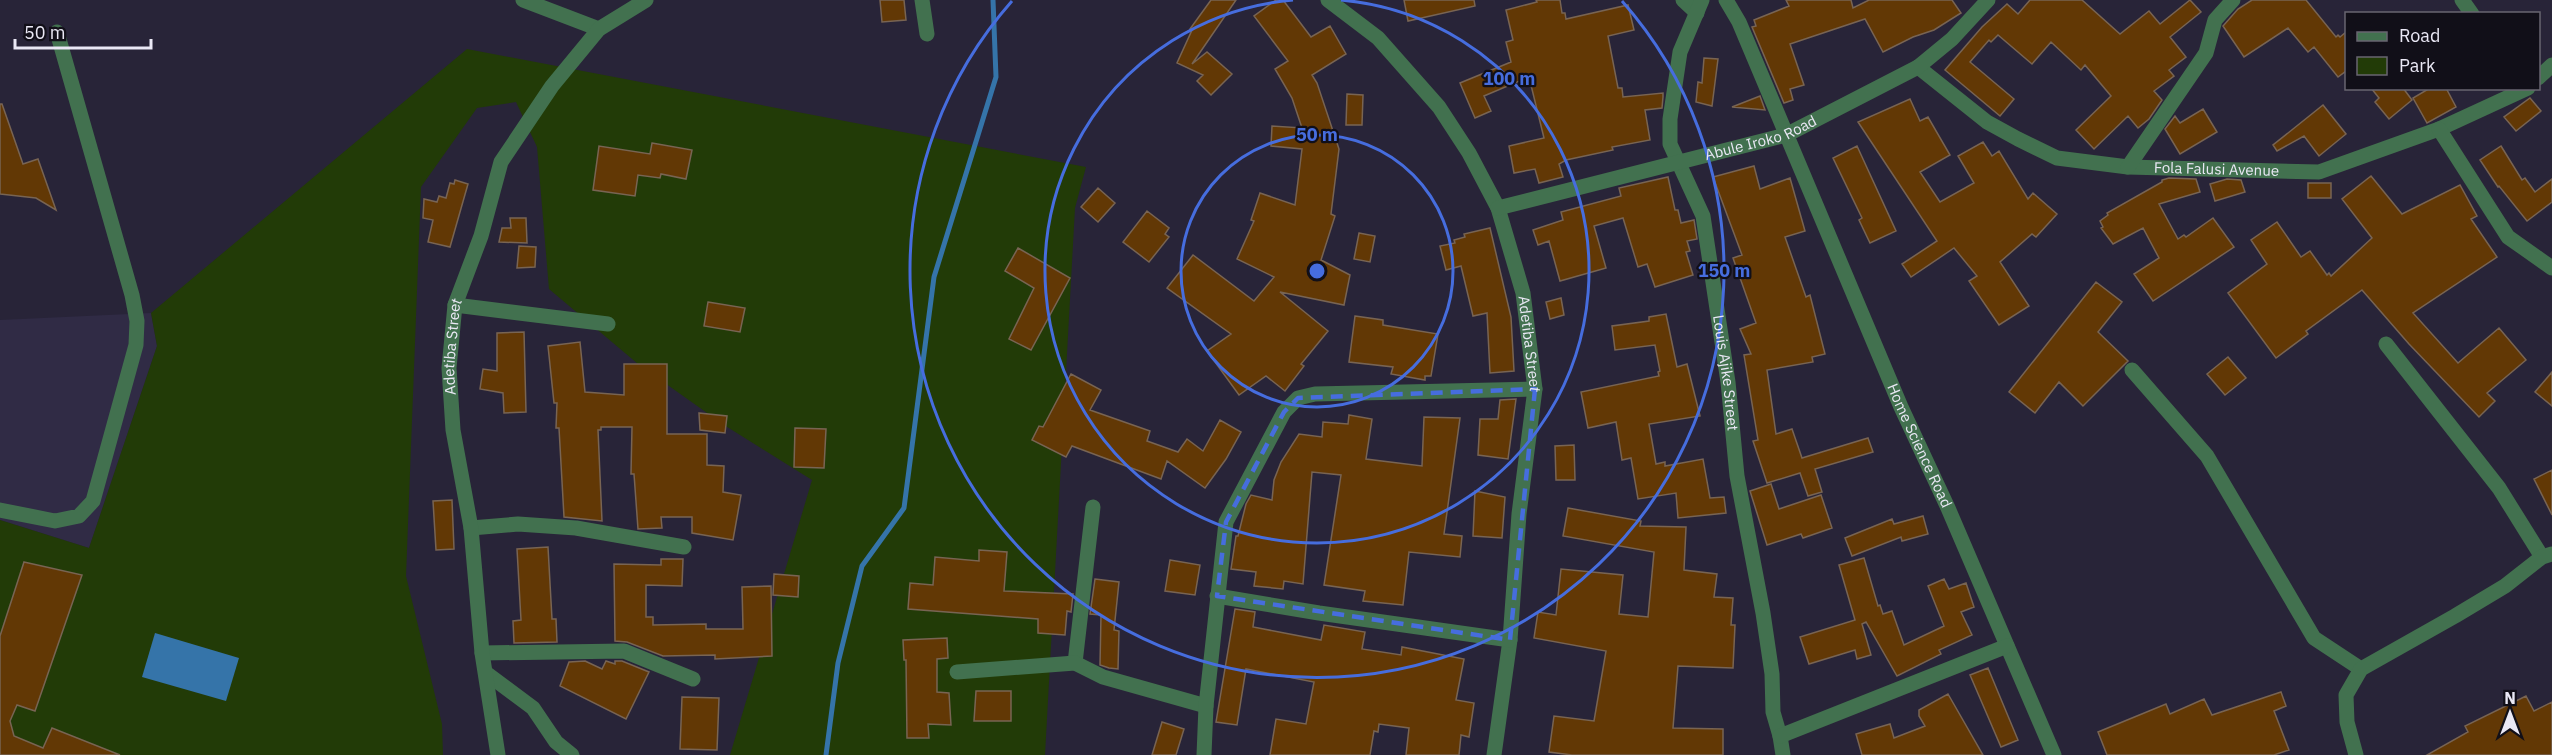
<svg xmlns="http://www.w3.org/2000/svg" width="2552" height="755" font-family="'IBM Plex Sans',sans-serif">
<rect width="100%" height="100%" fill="#282438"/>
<!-- built -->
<path fill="#302b45" d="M151,313L157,346L89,548L0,520V320Z"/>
<!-- green -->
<path fill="#223b07" d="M467,49L1086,167L1075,208L1045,755H730L812,480L724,425L638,364L549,289L537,147L516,102L477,108L421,187L406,576L442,724L443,755H0V520L89,548L157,346L151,313Z"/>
<!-- water -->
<path fill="#3574a9" d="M155,633L239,658L226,701L142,677Z"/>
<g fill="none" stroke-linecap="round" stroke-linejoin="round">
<!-- stream -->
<path stroke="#3574a9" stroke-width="5" d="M826,755L838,663L862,566L904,508L934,277L996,77L993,0"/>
</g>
<!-- building -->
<path fill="#623805" stroke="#786453" stroke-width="1.5" d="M880,0H904L906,20L882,22Z
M1211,0H1236L1192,64L1207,52L1232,74L1211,95L1197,81L1203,75L1177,63L1192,30L1190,29Z
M1276,0H1283L1311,37L1330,26L1346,54L1312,75L1317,83L1339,149L1331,214L1335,216L1321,260L1350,275L1344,305L1280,292L1328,331L1301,364L1304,366L1285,391L1266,376L1239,395L1207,351L1231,334L1167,288L1193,255L1254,301L1274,277L1237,259L1254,221L1251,220L1260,193L1295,205L1302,149L1271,146L1272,126L1302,128L1292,98L1275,69L1288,61L1254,16Z
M1404,0H1474L1475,6L1408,21Z
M1536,0H1560L1562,13H1565L1566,19L1628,5L1634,30L1608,36L1618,88H1622L1623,97L1663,93V97L1662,108L1645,110L1650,140L1612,147L1613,150L1566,160L1559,164L1563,177L1539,183L1535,169L1514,173L1509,146L1544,138L1529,77L1484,96L1491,111L1475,118L1460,83L1511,62L1506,42L1513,40L1506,10L1537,2Z
M1786,0H1851L1853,8L1869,0H1952L1961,13L1934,30L1913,37L1883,52L1865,19L1790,44L1804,85L1790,89L1793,100L1784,103L1752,27L1756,26L1754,20L1789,6Z
M2030,0H2082L2120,34L2149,11L2160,24L2190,0L2201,12L2170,37L2186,57L2169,70L2174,76L2154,91L2162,100L2149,119L2138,128L2128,116L2094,149L2076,130L2111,96L2085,65L2081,70L2051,42L2032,64L1998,35L1991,42L1989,40L1970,62L2014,99L2000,116L1945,70L1982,27L2007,4L2018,14Z
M2252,0H2306L2336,37L2338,35L2340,37L2346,32V71L2338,77L2314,47L2308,52L2288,28L2244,57L2223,26L2238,9Z
M1704,58L1718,59L1712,106L1696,102L1698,82L1702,83Z
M2371,88H2403L2412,100L2389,119L2375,102L2379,98Z
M2430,88H2446L2456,107L2427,123L2413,98Z
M1347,94L1363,95L1362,125H1346Z
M1760,96L1765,110L1732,107Z
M2530,98L2541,111L2516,131L2504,117Z
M1910,99L1920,121L1928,117L1950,155L1920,172L1940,202L1974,183L1958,156L1983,142L1992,156L1999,151L2028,199L2033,193L2057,214L2036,237L2032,234L2000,262L2029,306L1999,325L1969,281L1977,276L1954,248L1911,277L1902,264L1937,241L1858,122Z
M0,104H2L23,164L38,159L56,210L36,198L0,194Z
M2323,105L2346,134L2319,156L2304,136L2277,151L2273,145Z
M2203,109L2217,132L2180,154L2165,129L2175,116L2180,123Z
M652,143L692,150L686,179L661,174L660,178L638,175L635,196L593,190L599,146L650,154Z
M1857,146L1896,231L1870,243L1859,220L1862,218L1833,158Z
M2501,146L2522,180L2525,178L2535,192L2552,179V202L2527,221L2499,186L2498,187L2480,160Z
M1754,166L1760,189L1790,178L1805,231L1785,237L1806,297L1810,295L1825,354L1812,357L1813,362L1767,370L1776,434L1792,429L1802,458L1868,438L1873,452L1815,469L1822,492L1808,496L1800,473L1767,483L1753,441L1758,440L1744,355L1751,354L1740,329L1756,323L1733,258L1742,255L1713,177Z
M2371,176L2402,214L2460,185L2477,216L2471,219L2497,257L2413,313L2458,363L2499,328L2526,360L2487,393L2495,401L2479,417L2409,344L2362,290L2306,331L2308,334L2276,358L2228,293L2267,264L2251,240L2277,222L2301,257L2310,251L2327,275L2329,273L2331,276L2372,238L2342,199Z
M1668,177L1675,210H1678L1681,223L1694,220L1697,239L1687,241L1690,251L1686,252L1693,275L1655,287L1647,264L1638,267L1623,218L1594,226L1606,268L1560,281L1549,241L1538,245L1533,230L1563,220L1561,212L1621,196L1619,188Z
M2169,178L2196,179L2200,192L2159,204L2178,239L2184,235L2186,237L2213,218L2234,247L2153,301L2134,274L2159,258L2143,228L2113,244L2101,228L2103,227L2100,221L2108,215L2107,213L2162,182V180Z
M2227,179L2241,180L2245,192L2215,201L2210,184Z
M455,180L468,184L450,247L428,242L433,220L423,218L424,199L437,202L439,196L446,198L450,183L454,184Z
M2308,183H2331V198H2308Z
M1098,188L1115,203L1098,222L1081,207Z
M1147,211L1169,228L1165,234L1169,237L1149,262L1123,242Z
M510,218H526L527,243L499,242L502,228H511Z
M1490,228L1511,317L1514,371L1490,373L1487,313L1473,316L1461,266L1446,270L1440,246L1455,243L1454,240L1465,237L1464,234Z
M1359,233L1375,236L1370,262L1354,259Z
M519,246L536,247L535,267L517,268Z
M1018,248L1070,278L1031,350L1009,339L1034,288L1005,271Z
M2096,282L2122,302L2098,332L2128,361L2083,406L2059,382L2035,413L2009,392Z
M1561,298L1564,315L1550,319L1546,302Z
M708,302L745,308L740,332L704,326Z
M1666,314L1677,367L1687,364L1700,416L1649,424L1656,464L1665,462V466L1703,459L1710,498L1724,497L1726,513L1678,518L1676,493L1638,499L1631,458L1622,460L1616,422L1588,428L1581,392L1659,376L1658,372L1660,371L1655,345L1615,350L1612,326L1649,321V317Z
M1355,316L1383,320V325L1438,334L1431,376H1425V380L1391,374L1393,367L1349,362Z
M524,332L526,412L504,413L503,393L480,389L483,369L497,371V333Z
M580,342L585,392L624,395V364H667V434H707V465L724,466L723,492L741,495L733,540L692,533V517H661L662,528L638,529L634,474H631L632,427H601V430H598L602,521L564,517L559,428H556L557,403H554L548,346Z
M2228,357L2246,378L2225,395L2207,374Z
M2552,372V406L2535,392Z
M1071,374L1101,390L1090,410L1150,431L1147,441L1178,452L1187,439L1203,451L1220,420L1241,432L1226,459L1205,488L1167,461L1161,479L1072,446L1066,457L1032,440L1039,426L1043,427Z
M1516,399L1508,459L1478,455L1480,419H1498L1500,400Z
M699,413L727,416L725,433L700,430Z
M1349,415L1372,419L1366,459L1422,466L1424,417L1460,418L1444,534L1462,536L1460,557L1409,552L1403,605L1363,601L1365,591L1324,585L1341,475L1312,472L1303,584L1284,581L1283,589L1254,586L1256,572L1231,569L1236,536H1238L1246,504L1251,495L1272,500L1274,480L1281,462L1299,434L1322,437L1323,422L1348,424Z
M795,428L826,429L824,468L794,467Z
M1574,445L1575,480H1556L1555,446Z
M2552,470V515L2534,479Z
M1771,484L1779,509L1821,495L1832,528L1803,538L1801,534L1767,545L1750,491Z
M1475,491L1505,497L1502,538L1473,536Z
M452,500L454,549L436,550L433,501Z
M1568,508L1641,521L1640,526L1686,527L1684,570L1717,574L1714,597L1733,598L1731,625H1735L1733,668L1678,666L1673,728L1723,729V755H1572L1549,752L1554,716L1594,721L1606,651L1534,638L1538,612L1556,615L1561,569L1623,575L1619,614L1648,617L1654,552L1563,536Z
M1923,516L1928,534L1902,541L1901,537L1852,556L1845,538L1892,519L1894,524Z
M548,547L552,619H556L557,642L514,643L513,621L521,620L517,549Z
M979,550L1007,552L1004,591L1073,594L1071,612L1067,611L1065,635L1038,633V619L908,609L910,583L933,585L935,557L979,561Z
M1864,558L1878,606L1880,605L1883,614L1892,611L1904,645L1944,626L1928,586L1944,579L1949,589L1966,583L1974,607L1961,612L1972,635L1939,650L1941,654L1897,676L1866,622L1862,624L1871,655L1857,659L1855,650L1809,664L1800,637L1855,620L1839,565Z
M661,559H683L682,586L646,585V617H653V625L706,624V629H743L742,587L771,586L772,656L715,659V655L663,656L627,642L615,641L614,564L661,565Z
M1170,560L1200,565L1195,595L1165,591Z
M24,562L82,575L35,711L17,705L10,721L14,736L43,748L52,728L120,755H0V636Z
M774,574L799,576L798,597L773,595Z
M1095,579L1119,582L1114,630L1119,631L1118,669L1109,668L1100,665L1101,615L1090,614Z
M1235,609L1255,612L1253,627L1321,640L1324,625L1365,632L1362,649L1401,655L1402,647L1464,659L1456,700L1474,703L1469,737L1461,735L1459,755H1406L1409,728L1379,724L1378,732L1374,731L1370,755H1270L1276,719L1306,724L1314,682L1246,669L1237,725L1216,722Z
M947,638L948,658L937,659V692L949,693L951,725L928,724L929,738H907L906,660H904L903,640Z
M585,661L602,669L606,661L615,664V661H622L649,672L626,719L560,686L569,662Z
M1988,668L2018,740L2001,747L1970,675Z
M976,691H1011V721H974Z
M2281,692L2286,706L2274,711L2289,750L2274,755H2107L2098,732L2166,704L2170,714L2204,699L2212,715Z
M1948,694L1983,755H1862L1856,734L1890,724L1894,738L1925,726L1919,716V710Z
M2526,696L2534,711L2552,702V755H2427L2468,732L2465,726Z
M682,697L719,698L717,750L680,749Z
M1162,722L1184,729L1176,755H1152Z"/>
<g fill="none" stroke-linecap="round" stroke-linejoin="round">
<!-- minor -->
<g stroke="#42714f" stroke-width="15">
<path d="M523,0L599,29"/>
<path d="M922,0L927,34"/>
<path id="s1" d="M1328,0L1378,38L1439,107L1469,153L1498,208L1523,293L1535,389L1519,514L1510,640L1494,755"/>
<path d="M1683,0L1697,13"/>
<path id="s2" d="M1702,0L1680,52L1670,119V144L1703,216L1728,382L1737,476L1763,613L1772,674L1773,712L1780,736L1783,755"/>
<path id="s3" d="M1726,0L1739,22L1901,407L1948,508L2054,755"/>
<path d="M2462,0L2472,14"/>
<path id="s4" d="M1918,67L1987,122L2018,139L2057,158L2128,167L2319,172L2439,129L2528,88"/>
<path d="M2538,78L2552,65"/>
<path d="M2439,129L2508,237L2552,268"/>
<path d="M2128,167L2206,53L2215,20L2233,0"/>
<path id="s5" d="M1498,208L1786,135L1918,67L1952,39L1988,0"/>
<path d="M455,305L608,324"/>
<path d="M2386,344L2499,488L2542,557"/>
<path d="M2132,370L2207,456L2314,638L2361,669"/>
<path d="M0,510L55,521L79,516L93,501L136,345L137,321L132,295L57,32"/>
<path d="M471,528L518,524L576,528L684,547"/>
<path d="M1217,596L1319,613L1510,640"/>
<path d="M482,653L624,651L693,679"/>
<path d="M1075,663L1093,507"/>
<path d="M957,672L1075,663L1103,677L1206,706"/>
<path d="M486,673L533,708L556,742L572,755"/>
<path d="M1780,736L2007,646"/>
<path id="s6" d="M498,755L482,653L471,528L453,430L449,368L455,305L481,236L501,162L552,86L599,29L646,0"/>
<path d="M1204,755L1206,706L1226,522L1284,412L1298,398L1315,394L1535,389"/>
<path d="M2356,755L2347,722L2346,695L2361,669L2455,616L2505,586L2542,557L2552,554"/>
</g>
</g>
<!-- marked area -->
<path fill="none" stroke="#466dde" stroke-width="4.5" stroke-dasharray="12 8" stroke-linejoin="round" d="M1535,389L1510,640L1217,596L1226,522L1284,412L1298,398Z"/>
<!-- distance rings -->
<g fill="none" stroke="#466dde" stroke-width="3">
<circle cx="1317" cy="271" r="136"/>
<path d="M1341 0A272 272 0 1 1 1293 0"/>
<path d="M1622 1A407 407 0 1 1 1012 1"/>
</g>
<g text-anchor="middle" stroke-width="4.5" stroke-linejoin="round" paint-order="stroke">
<!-- street labels -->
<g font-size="15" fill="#eae8f5" stroke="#110f18">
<text dy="5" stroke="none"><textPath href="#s5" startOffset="272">Abule Iroko Road</textPath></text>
<text dy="5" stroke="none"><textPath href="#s4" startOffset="327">Fola Falusi Avenue</textPath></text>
<text dy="5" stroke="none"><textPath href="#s1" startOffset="412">Adetiba Street</textPath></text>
<text dy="5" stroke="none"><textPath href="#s6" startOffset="412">Adetiba Street</textPath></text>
<text dy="5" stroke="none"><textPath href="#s2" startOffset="387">Louis Ajike Street</textPath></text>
<text dy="5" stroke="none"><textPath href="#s3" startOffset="486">Home Science Road</textPath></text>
</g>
</g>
<circle cx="1317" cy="271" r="9" fill="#466dde" stroke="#110f18" stroke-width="3"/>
<g font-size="18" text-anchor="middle" font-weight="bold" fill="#466dde" stroke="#110f18" stroke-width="4.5" stroke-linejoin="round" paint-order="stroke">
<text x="1509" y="85">100 m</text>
<text x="1317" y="141">50 m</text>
<text x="1724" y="277">150 m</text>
</g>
<!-- legend -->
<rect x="2345" y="12" width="195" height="78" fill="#110f18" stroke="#686670" stroke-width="1.5"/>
<rect x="2357" y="32" width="30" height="9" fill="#42714f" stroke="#686670" stroke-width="1.5"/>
<text x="2399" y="42" font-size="18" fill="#eae8f5">Road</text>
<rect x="2357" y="57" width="30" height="18" fill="#223b07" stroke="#686670" stroke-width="1.5"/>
<text x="2399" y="72" font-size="18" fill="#eae8f5">Park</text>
<!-- north arrow -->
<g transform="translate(2510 713)" stroke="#110f18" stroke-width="4.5" paint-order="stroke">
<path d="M0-4.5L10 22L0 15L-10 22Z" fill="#eae8f5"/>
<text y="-9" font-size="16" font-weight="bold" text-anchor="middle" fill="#eae8f5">N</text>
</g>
<!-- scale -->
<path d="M15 39v9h136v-9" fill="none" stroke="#eae8f5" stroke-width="3"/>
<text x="24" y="39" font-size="18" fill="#eae8f5" stroke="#110f18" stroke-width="4.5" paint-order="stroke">50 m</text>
</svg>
